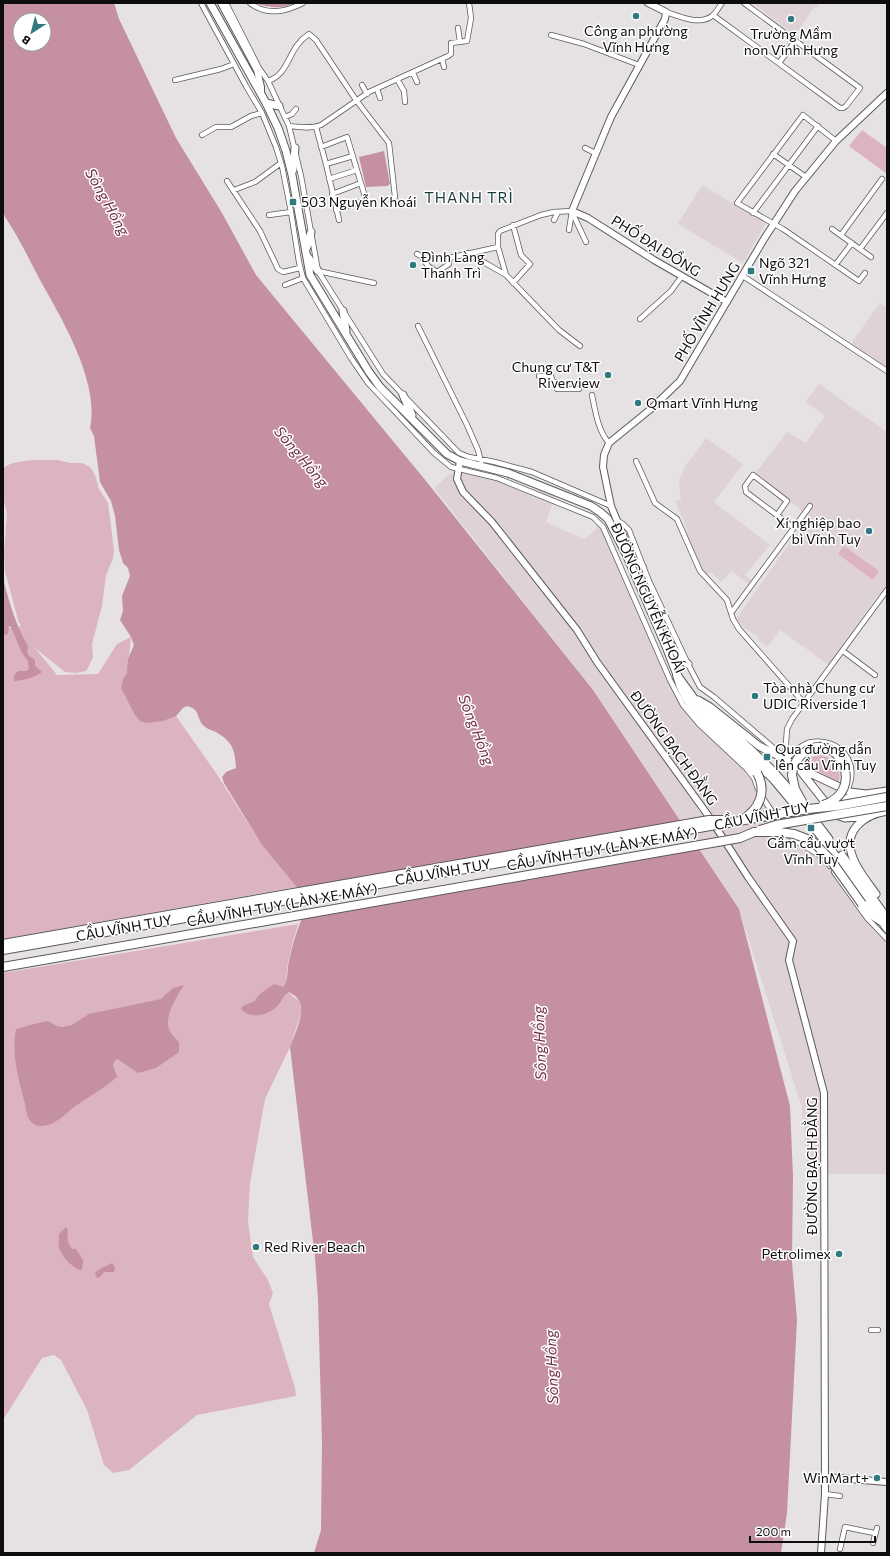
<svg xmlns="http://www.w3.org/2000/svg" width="890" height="1556" font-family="Commissioner,sans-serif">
<rect width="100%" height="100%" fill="#e6e2e3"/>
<!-- built -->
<path fill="#ded2d5" d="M752,3H819L817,7H814L797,33L794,34Z
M702,185L766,223L743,263L678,224Z
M880,303L887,308V367L855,347L852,342Z
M819,384L887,432V601L878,595L829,665L780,630L767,647L759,641L758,637L742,626L736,619L809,516L754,475L787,432L806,443L825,416L805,402Z
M706,438L743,464L714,502L770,545L745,575L752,581L749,584L732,571L721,582L711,572L706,576L697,561L686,531L687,529L675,501L681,500L679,481L684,468Z
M463,468L497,480L556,494L546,522L584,539L596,529L598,520L683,705L754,777L792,837L805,842L813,847L829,860L867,917L887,941V1174H808L802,1108L739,909L593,690L434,488L450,474Z"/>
<!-- green -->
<path fill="#dcb4bf" d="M862,130L887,148V174L849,146Z
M36,460H58L70,463H82L90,467L95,475L99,489L108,503L114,550L113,559L106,575L102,606L92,644L93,657L88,668L86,671L76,673L65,672L35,648L57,675L98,674L117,644L131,637L128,666L141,692L176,716L216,773L262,845L297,887L3,939V629L21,626L18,620L5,571L4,553L7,514L3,497V469C10,461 26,461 36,460Z
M844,546L879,571L873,580L838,554Z
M817,755C832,754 842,767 839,782L802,763L808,758Z
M298,924C294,939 281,978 289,992C291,996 297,999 300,1002L301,1013L290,1047L265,1099L250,1183L248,1222L253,1257L268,1280L273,1293L269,1304L295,1388L296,1396L197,1415L129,1470L113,1473L104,1465L87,1410L61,1360L54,1355L42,1358L3,1420V973Z"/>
<!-- water -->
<path fill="#c590a0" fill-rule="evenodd" d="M3,3H114L119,19L176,138L222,213L256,275L426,481L593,690L739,909L790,1106L793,1176L792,1262L797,1320L787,1513L781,1553H314L321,1530L322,1443L318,1299L315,1258L290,1047C294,1035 308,1009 297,998C295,995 292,994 289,992C283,995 283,999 279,1004C270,1015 253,1020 242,1010L241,1008L243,1006L255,1001C259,992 267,990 274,984L283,987C288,982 287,974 288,966C292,944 299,923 309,902L262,845L224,783L222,777L226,772L236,768C235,750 233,742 216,732C212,730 207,729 204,726C196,719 201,709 187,706L183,708L176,716L163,721L146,723L140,721L135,715L121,688L123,679L127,673L128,659L134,645L131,637L120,620L123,611L122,596L130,576L128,568L123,563L119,550L115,516L111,501L100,482L94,436L90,428C100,381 61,318 39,278C28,257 18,236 5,217L3,210ZM20,20H44V44H20Z
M256,3H295C282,9 268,8 256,3Z
M384,151L390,184L387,186L366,187L359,157Z
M3,578C9,602 16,626 28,646L27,652L29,656L35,660V666L42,672C35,677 23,681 14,681V675L18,671H27L29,668L28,661L22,653L11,627L9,626L8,634L3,635Z
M184,985C177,996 164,1016 169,1029C171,1034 175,1038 179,1042V1052L156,1068L138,1073L119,1060L116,1059L113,1065L117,1077C106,1087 93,1094 80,1103C68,1110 57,1126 41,1126C36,1126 31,1123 29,1119C26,1115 26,1108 25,1104C19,1080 11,1055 16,1029L34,1024L48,1021L57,1026L62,1027L72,1025L89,1014L161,999L173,988Z
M66,1227L68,1231C67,1238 67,1243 72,1249H76L83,1260L82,1270C74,1270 61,1256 59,1247C58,1243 59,1238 59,1234Z
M112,1263L115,1267L114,1272H104L100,1277L97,1278L95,1273C101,1267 105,1267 112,1263Z"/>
<!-- pier -->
<path fill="#e6e2e3" d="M685,823L700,847L300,917L306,903L297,891Z"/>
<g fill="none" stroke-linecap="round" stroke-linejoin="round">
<!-- street casing -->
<g stroke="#5c595a" stroke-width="6">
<path id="street" d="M201,3L246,86L262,113L276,147L282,166L291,212L299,262L303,278L351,358L368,383L434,453L451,467L497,478L593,517L603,527L670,680L683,705L699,724L747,769L754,778L758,789
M226,3L259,68L268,81L289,126L301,176L318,271L383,374L459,453L469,457L495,462L532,472L611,506
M250,3C267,16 285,12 303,3
M666,12C679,16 699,26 712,16C716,13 719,7 722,3
M713,15L840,108H843L846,106L860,88L744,3
M458,28L460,42
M551,35L584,44L639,65
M442,59L444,67
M779,63L795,41
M413,73L417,82
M397,79L404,91L405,102
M175,80L221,69L234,64
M268,81C291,73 287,48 309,34L316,40L356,100L389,143L395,197
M362,85L367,94
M377,89L380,98
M285,117L292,114L296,109
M289,126C299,127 311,129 321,125L369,92L448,56L451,54V43L467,41L471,18L469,3
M316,127L326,164L339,220
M202,135L216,127H231L251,116L262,113
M836,141L803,115L737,203L783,229L859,281L865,273
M321,147L347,137L366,200L336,210
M585,148L595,153
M773,154L806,177
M326,164L353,156
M329,179L357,170
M227,181L260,231L278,269L283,272L300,268
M234,190L255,182L281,163
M332,194L361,183
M572,212L586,242
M753,213L818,126
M269,215L291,212
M554,220L558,212
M513,225L521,255L530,264L513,283
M832,229L871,257
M569,230L572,211L554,212L541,215L500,231L498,234V247L506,275L559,330L580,346
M841,235L882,179
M860,249L887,213
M468,253L506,275
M417,254L421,256L428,266L437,272L449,264V258L498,247
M836,264L852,243
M318,271L374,283
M743,276L887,371
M285,285L303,278
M640,319L671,291L682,276
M418,326L467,425L478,450L481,462
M539,376H551L553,382H556L557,389H579
M592,395C595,410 598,431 609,443
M636,461L655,503L677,519L700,571L727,600L733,619L739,629L804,703
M777,515L787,501L753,475L745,486L746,492L794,528
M618,521L623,524L629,530L649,581L688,664L700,687L714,697L783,756
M627,555L644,567
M731,613L810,506
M843,651L875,675
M785,758L787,729L792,719L887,590
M785,759C793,754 801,744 811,742C840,737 861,764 847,790
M761,795L780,824
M787,833C799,847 819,850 830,866
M834,872L867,918L887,939
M871,1330H878
M825,1494L840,1496
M873,1543L877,1528
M840,1549L845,1527L874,1533"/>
</g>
<!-- secondary casing -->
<g stroke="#5c595a" stroke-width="8">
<path id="secondary" d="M221,3L257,70L261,87V94
M648,3L666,12L665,19L611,117L572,211L588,218L654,260L727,302
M460,461L457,479L463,492L492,522L577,630L597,662L710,818L748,877L793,941L789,960L824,1093L825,1494L821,1553
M626,554L628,547L611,506L603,467L604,455L609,443L652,408L680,381L764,239L795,191L836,141L887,93
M825,1477L887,1482"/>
</g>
<!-- primary casing -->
<g stroke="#5c595a" stroke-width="9">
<path id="primary" d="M210,3L266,103L278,128L286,151L292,175L310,275L369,372L380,387L447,454L460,461L508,473L591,506L600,512L608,519L626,554L665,644L677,675L710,720L773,779L819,834L842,864L887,929
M266,103L279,106
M293,170L295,148
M307,247L311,232
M308,257L318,271
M343,311L346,331
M403,395L412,415
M665,644H670L683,661L688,664
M698,700L710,707L759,746L785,759L797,767L850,792L866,794L887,791
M707,711C730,731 754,751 775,773C794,794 812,816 829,839
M799,769L825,802L839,816L845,818L868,816
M833,806L838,801L861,795
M842,855L887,918
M876,894C868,883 858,871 853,858C842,831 863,815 887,811"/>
</g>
<!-- highway casing -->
<g stroke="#5c595a" stroke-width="10">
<path id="highway" d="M677,675C687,715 721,738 750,764L757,773
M792,775L795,789L806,809
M862,904L872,915L881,921"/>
</g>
<!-- street -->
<use href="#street" stroke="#fff" stroke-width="4.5"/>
<!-- secondary -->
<use href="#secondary" stroke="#fff" stroke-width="6"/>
<!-- primary -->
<use href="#primary" stroke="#fff" stroke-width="7"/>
<!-- highway -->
<use href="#highway" stroke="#fff" stroke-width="8"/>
<!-- highway-bridge casing -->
<g stroke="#5c595a" stroke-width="10" stroke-linecap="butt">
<path id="highway-bridge" d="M792,775C793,766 797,757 805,752C838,729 868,791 823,805
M742,820C760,809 767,791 757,773
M760,830L776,825L887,806
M3,944L709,820H723
M3,950L808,809L837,806L887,797
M3,967L740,838L754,832H779L794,834L812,841L830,859L862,904"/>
</g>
<!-- highway-bridge -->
<use href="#highway-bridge" stroke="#fff" stroke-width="8"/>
</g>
<!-- markers -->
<g fill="#30797e" stroke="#fff" stroke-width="1.5">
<circle cx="636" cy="16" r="4"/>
<circle cx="791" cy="19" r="4"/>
<rect x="289" y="198" width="8" height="8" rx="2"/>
<circle cx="413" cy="265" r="4"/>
<rect x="747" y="267" width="8" height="8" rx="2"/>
<circle cx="608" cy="375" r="4"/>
<circle cx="638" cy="403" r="4"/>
<circle cx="869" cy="531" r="4"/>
<circle cx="755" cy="696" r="4"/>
<rect x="763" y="753" width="8" height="8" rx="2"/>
<rect x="807" y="824" width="8" height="8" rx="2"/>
<circle cx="256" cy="1247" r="4"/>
<circle cx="839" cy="1254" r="4"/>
<circle cx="877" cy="1478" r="4"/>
</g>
<g text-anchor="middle" stroke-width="3" stroke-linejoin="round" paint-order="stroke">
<!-- poi labels -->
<g font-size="14" fill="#0e0d0d" stroke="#fff" text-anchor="start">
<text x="636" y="36" text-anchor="middle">Công an phường<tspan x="636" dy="16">Vĩnh Hưng</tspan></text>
<text x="791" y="39" text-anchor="middle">Trường Mầm<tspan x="791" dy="16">non Vĩnh Hưng</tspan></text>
<text x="301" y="207">503 Nguyễn Khoái</text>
<text x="421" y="262">Đình Làng<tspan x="421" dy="16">Thanh Trì</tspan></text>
<text x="759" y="268">Ngõ 321<tspan x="759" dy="16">Vĩnh Hưng</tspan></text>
<text x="600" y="372" text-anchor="end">Chung cư T&amp;T<tspan x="600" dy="16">Riverview</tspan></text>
<text x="646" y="408">Qmart Vĩnh Hưng</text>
<text x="861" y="528" text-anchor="end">Xí nghiệp bao<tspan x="861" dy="16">bì Vĩnh Tuy</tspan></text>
<text x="763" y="693">Tòa nhà Chung cư<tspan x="763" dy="16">UDIC Riverside 1</tspan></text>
<text x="775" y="754">Qua đường dẫn<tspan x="775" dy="16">lên cầu Vĩnh Tuy</tspan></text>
<text x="811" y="848" text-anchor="middle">Gầm cầu vượt<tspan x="811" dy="16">Vĩnh Tuy</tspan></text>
<text x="264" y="1252">Red River Beach</text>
<text x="831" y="1259" text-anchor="end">Petrolimex</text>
<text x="869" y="1483" text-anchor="end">WinMart+</text>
</g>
<!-- street labels -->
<g font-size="14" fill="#0e0d0d" stroke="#fff">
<text transform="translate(656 246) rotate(32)" y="5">PHỐ ĐẠI ĐỒNG</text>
<text transform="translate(707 312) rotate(-59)" y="5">PHỐ VĨNH HƯNG</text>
<text transform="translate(648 598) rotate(66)" y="5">ĐƯỜNG NGUYỄN KHOÁI</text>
<text transform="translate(674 748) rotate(54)" y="5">ĐƯỜNG BẠCH ĐẰNG</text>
<text transform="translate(762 816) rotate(-11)" y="5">CẦU VĨNH TUY</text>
<text transform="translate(602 849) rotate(-10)" y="5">CẦU VĨNH TUY (LÀN XE MÁY)</text>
<text transform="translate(443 872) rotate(-10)" y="5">CẦU VĨNH TUY</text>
<text transform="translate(282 905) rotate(-10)" y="5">CẦU VĨNH TUY (LÀN XE MÁY)</text>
<text transform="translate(124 928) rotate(-10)" y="5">CẦU VĨNH TUY</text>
<text transform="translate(812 1166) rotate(-90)" y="5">ĐƯỜNG BẠCH ĐẰNG</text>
</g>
<!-- neighbourhood labels -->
<g font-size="15" letter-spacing="1" fill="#193b3e" stroke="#fff">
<text x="469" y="203">THANH TRÌ</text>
</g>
<!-- water labels -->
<g font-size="15" font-style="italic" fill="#723048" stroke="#fff">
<text transform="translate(107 202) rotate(61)" y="5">Sông Hồng</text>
<text transform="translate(301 457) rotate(50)" y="5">Sông Hồng</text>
<text transform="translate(476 730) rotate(69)" y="5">Sông Hồng</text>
<text transform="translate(540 1043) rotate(-92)" y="5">Sông Hồng</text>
<text transform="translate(552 1367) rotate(-92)" y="5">Sông Hồng</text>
</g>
</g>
<!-- border -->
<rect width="890" height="1556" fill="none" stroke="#0e0d0d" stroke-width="8"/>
<!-- north arrow -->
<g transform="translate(32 32) rotate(216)"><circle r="19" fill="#ffffff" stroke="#9f9e9e"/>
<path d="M0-3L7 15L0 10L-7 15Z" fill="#30797e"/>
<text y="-6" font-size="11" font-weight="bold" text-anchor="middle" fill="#0e0d0d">B</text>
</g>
<!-- scale -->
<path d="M750 1536v6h125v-6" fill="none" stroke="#0e0d0d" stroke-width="2"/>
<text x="756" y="1536" font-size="12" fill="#0e0d0d" stroke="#ffffff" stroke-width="3" paint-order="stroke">200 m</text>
</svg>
